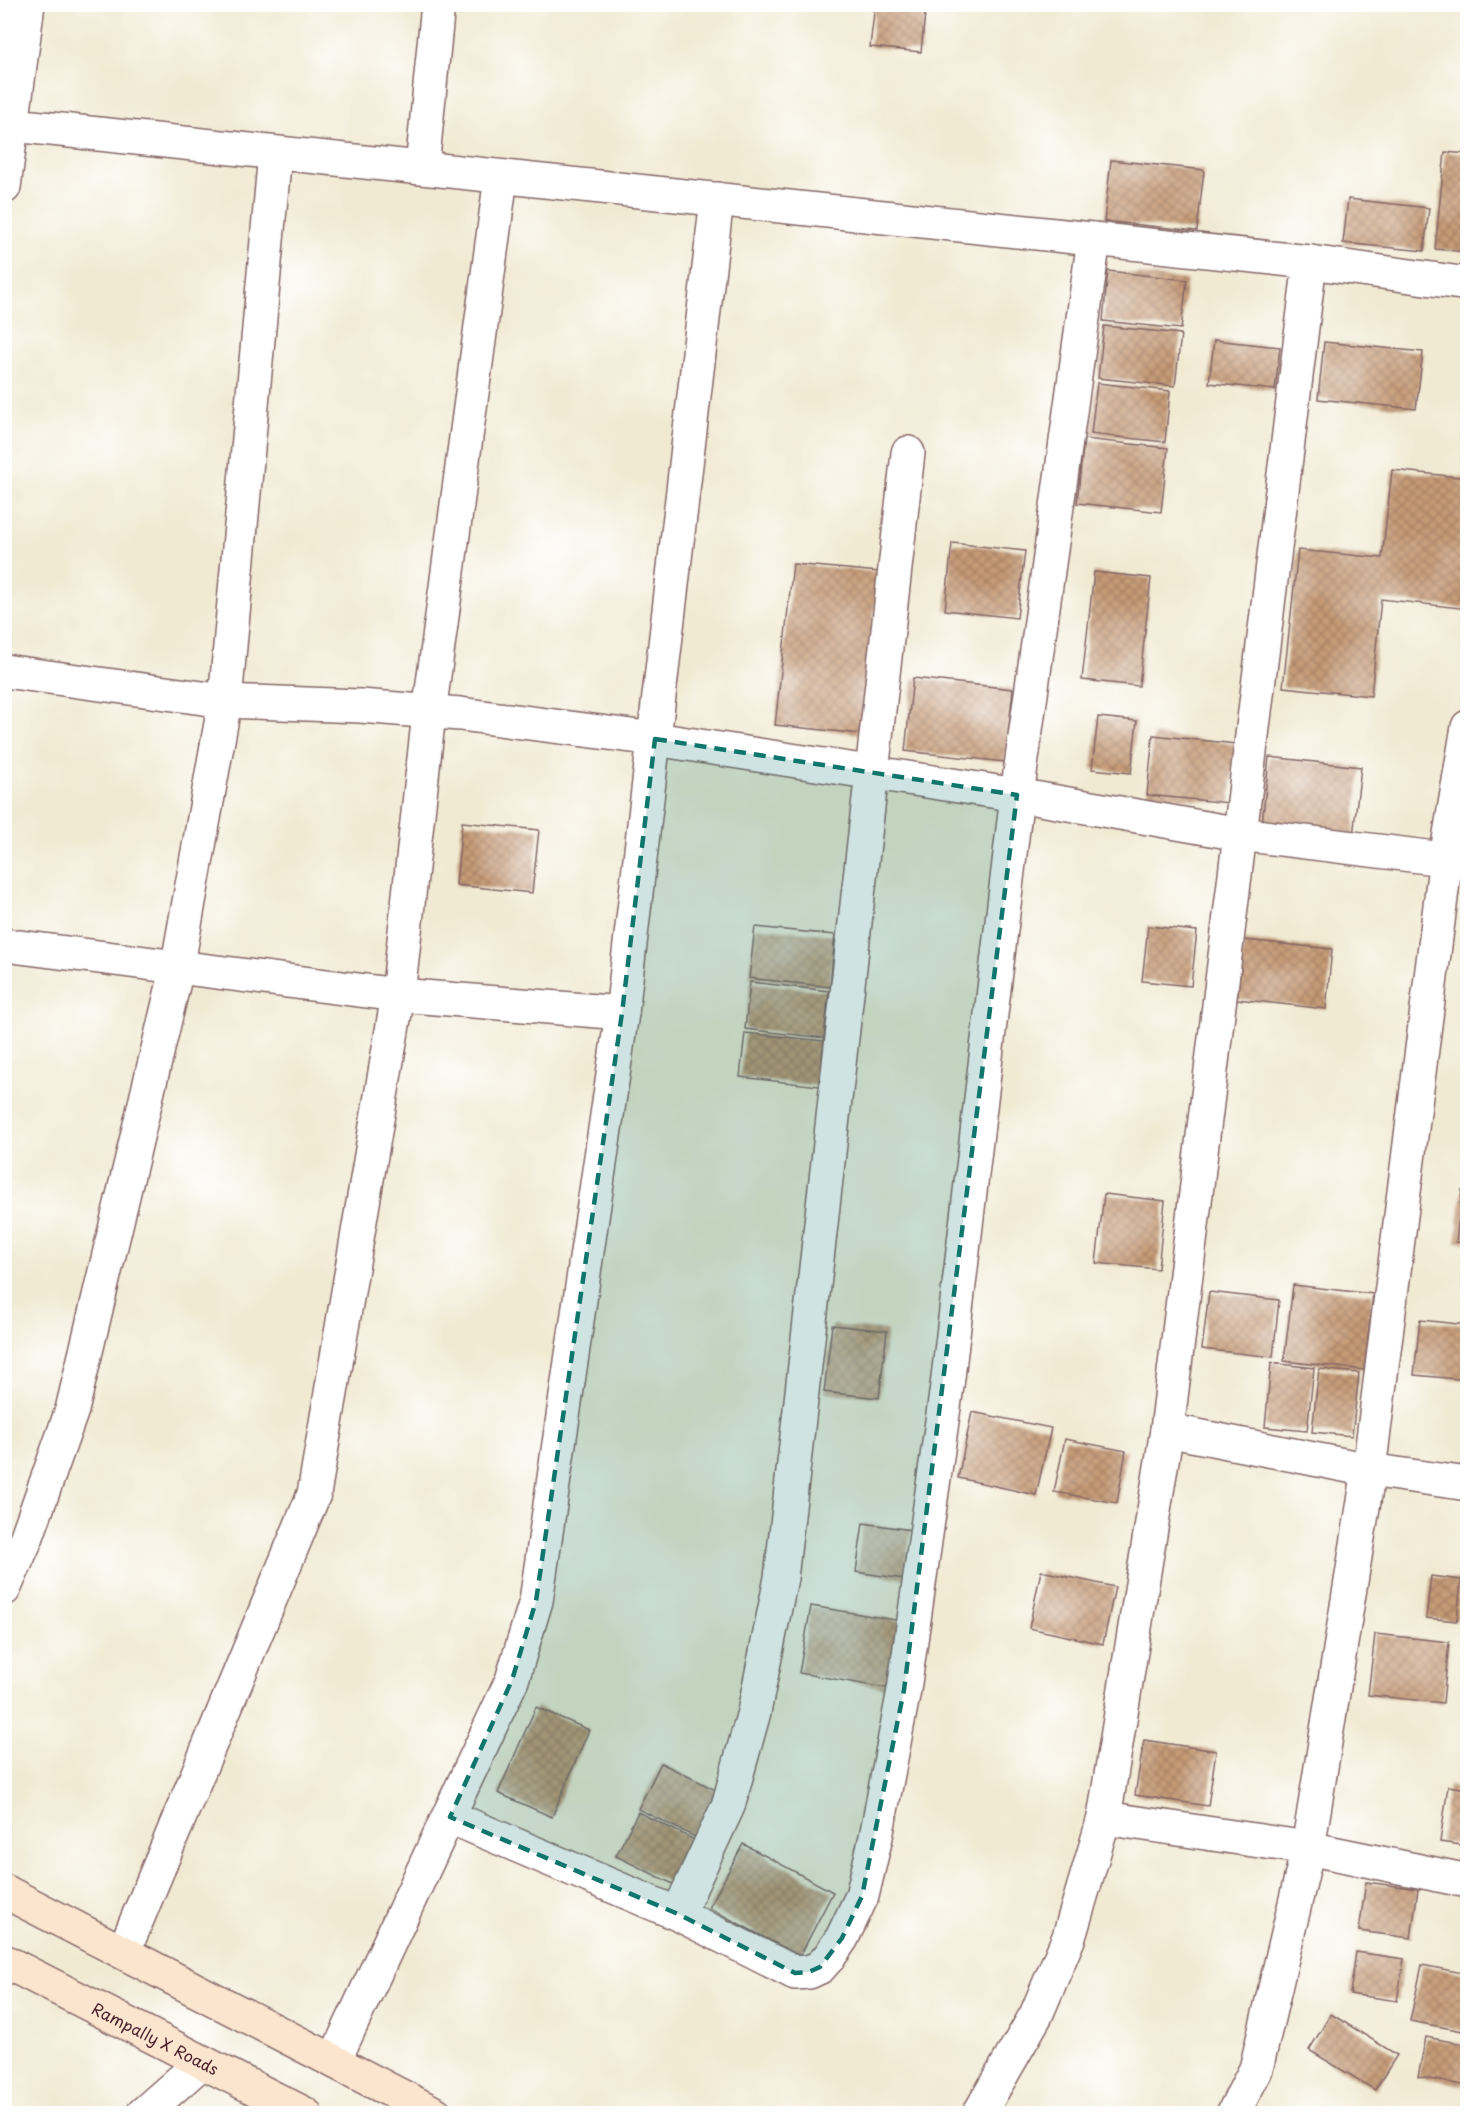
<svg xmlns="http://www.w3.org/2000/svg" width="1472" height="2118" font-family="'Playpen Sans',sans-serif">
  <defs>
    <pattern id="building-cross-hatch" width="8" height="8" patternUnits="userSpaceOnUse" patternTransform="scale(1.5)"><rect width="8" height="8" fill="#c69b77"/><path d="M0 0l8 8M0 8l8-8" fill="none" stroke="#a37e62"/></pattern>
  </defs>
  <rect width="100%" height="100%" fill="#fff"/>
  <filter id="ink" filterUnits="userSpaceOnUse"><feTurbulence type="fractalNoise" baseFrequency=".0167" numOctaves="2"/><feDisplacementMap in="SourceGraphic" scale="12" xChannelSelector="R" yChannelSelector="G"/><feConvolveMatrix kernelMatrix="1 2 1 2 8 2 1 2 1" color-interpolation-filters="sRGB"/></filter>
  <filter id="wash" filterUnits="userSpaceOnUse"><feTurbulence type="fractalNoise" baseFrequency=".008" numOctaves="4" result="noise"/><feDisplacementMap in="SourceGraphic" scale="24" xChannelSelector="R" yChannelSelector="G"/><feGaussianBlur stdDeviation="1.35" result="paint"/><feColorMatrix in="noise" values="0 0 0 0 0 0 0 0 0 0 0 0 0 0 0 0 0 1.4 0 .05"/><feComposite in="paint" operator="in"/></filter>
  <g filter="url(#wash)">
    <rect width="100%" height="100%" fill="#f1ead3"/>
    <g id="blocks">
      <g fill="url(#building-cross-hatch)">
        <path d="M875,4H926L921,52L870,47Z"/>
        <path d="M1445,152L1468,154V252L1435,249Z"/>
        <path d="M1111,160L1204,170L1197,231L1104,221Z"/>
        <path d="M1348,199L1429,208L1424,251L1343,243Z"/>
        <path d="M1108,271L1187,280L1181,329L1103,321Z"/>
        <path d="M1104,326L1181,334L1175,386L1098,378Z"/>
        <path d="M1214,340L1280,347L1275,390L1209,383Z"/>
        <path d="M1324,342L1423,352L1416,409L1318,399Z"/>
        <path d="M1097,383L1170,391L1165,442L1091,434Z"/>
        <path d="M1084,439L1168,448L1161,512L1077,503Z"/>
        <path d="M1392,470L1468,478V609L1381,599L1371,696L1283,687L1298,550L1382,558Z"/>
        <path d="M952,543L1025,551L1017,618L945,610Z"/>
        <path d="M793,564L879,572L861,734L775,725Z"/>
        <path d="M1094,572L1151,578L1139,686L1082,680Z"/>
        <path d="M913,678L1013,689L1005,762L905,751Z"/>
        <path d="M1098,717L1137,721L1131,773L1092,769Z"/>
        <path d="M1153,735L1236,744L1230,803L1147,795Z"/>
        <path d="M1269,757L1361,767L1352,845L1261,835Z"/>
        <path d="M462,822L539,830L532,893L456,885Z"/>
        <path d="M1148,926L1197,931L1191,986L1142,981Z"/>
        <path d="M755,927L835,935L830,987L749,978Z"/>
        <path d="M1244,940L1332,949L1326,1009L1237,999Z"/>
        <path d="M750,982L829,991L824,1038L745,1029Z"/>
        <path d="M745,1033L824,1041L819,1086L740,1077Z"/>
        <path d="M1462,1190L1468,1191V1243L1456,1242Z"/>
        <path d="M1104,1194L1165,1201L1158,1269L1096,1263Z"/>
        <path d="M1293,1285L1373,1294L1364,1370L1284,1361Z"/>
        <path d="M1209,1292L1279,1300L1273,1357L1202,1349Z"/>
        <path d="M1420,1320L1468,1325V1380L1414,1375Z"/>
        <path d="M832,1325L887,1331L879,1398L824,1392Z"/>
        <path d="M1271,1363L1314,1368L1307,1431L1265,1427Z"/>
        <path d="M1319,1369L1359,1373L1352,1436L1312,1432Z"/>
        <path d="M972,1412L1051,1428L1036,1495L958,1478Z"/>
        <path d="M1065,1439L1126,1451L1117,1503L1054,1492Z"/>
        <path d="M863,1523L911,1530L904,1579L856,1572Z"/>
        <path d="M1041,1571L1115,1587L1103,1644L1029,1628Z"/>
        <path d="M1431,1576L1461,1580L1457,1621L1426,1618Z"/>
        <path d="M811,1606L902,1621L891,1689L799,1673Z"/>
        <path d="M1375,1634L1449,1642L1443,1703L1368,1695Z"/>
        <path d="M536,1707L589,1730L552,1817L498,1793Z"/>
        <path d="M1144,1740L1216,1751L1208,1806L1135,1795Z"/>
        <path d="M661,1763L722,1793L699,1839L638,1809Z"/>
        <path d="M1448,1786L1468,1789V1846L1440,1842Z"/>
        <path d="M638,1812L699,1842L677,1886L616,1856Z"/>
        <path d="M743,1844L833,1892L800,1956L709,1908Z"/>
        <path d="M1366,1882L1418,1889L1411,1938L1359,1931Z"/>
        <path d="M1356,1952L1404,1959L1397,2001L1350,1994Z"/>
        <path d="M1422,1965L1468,1974V2032L1410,2021Z"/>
        <path d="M1331,2014L1397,2055L1375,2090L1309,2050Z"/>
        <path d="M1426,2037L1468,2045V2086L1418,2077Z"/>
      </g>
    </g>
  </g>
  <g filter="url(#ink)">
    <use href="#blocks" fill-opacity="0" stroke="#846666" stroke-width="1.5"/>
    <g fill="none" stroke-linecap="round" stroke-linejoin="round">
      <g stroke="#846666" stroke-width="36">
        <g id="minor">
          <path d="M4,124L1310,262L1468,284"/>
          <path d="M422,168L438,4"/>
          <path d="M4,187L28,4"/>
          <path d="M4,671L225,701L360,706L460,714L655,739L1017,795L1240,834L1468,862"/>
          <path d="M4,945L398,995L622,1013"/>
          <path d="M1167,1430L1369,1470L1468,1484"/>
          <path d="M4,1589L26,1539L72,1410L177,969L225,701L275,153"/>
          <path d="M450,1817L678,1914L795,1973L809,1972L820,1967L829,1957L842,1938L862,1896L876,1837L904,1690L947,1386L1017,795L1094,239"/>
          <path d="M1104,1818L1308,1848L1468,1881"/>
          <path d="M678,1914L728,1806L754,1712L781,1578L908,453"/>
          <path d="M124,1951L314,1494L398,995L429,713L501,177"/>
          <path d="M334,2061L512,1680L536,1601L622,1013L717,199"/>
          <path d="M143,2114L202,2062"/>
          <path d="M979,2114L1036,2015L1069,1937L1104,1818L1167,1430L1310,262"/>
          <path d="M1233,2114L1256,2069L1308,1848L1369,1470L1446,858L1468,727"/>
        </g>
      </g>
      <g stroke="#846666" stroke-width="36">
        <g id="secondary">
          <path d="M4,1891L436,2114"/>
          <path id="s1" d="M4,1961L305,2114"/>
        </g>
      </g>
      <use href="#minor" stroke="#fff" stroke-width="33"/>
      <use href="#secondary" stroke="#fbe5cf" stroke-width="33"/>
    </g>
  </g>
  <path fill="#0f766e" fill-opacity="0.2" stroke="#0f766e" stroke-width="4.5" stroke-dasharray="12 8" stroke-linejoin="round" d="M655,739L1017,795L904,1690L862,1896L842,1938L820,1967L809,1972L795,1973L678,1914L450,1817L512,1680L536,1601L622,1013Z"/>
  <g text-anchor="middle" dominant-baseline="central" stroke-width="4.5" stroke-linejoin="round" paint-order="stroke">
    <g font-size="16" fill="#4a1f2b" stroke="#fff">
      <text stroke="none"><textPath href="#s1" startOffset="170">Rampally X Roads</textPath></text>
    </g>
  </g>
  <rect width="1472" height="2118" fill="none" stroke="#fff" stroke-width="24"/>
</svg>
